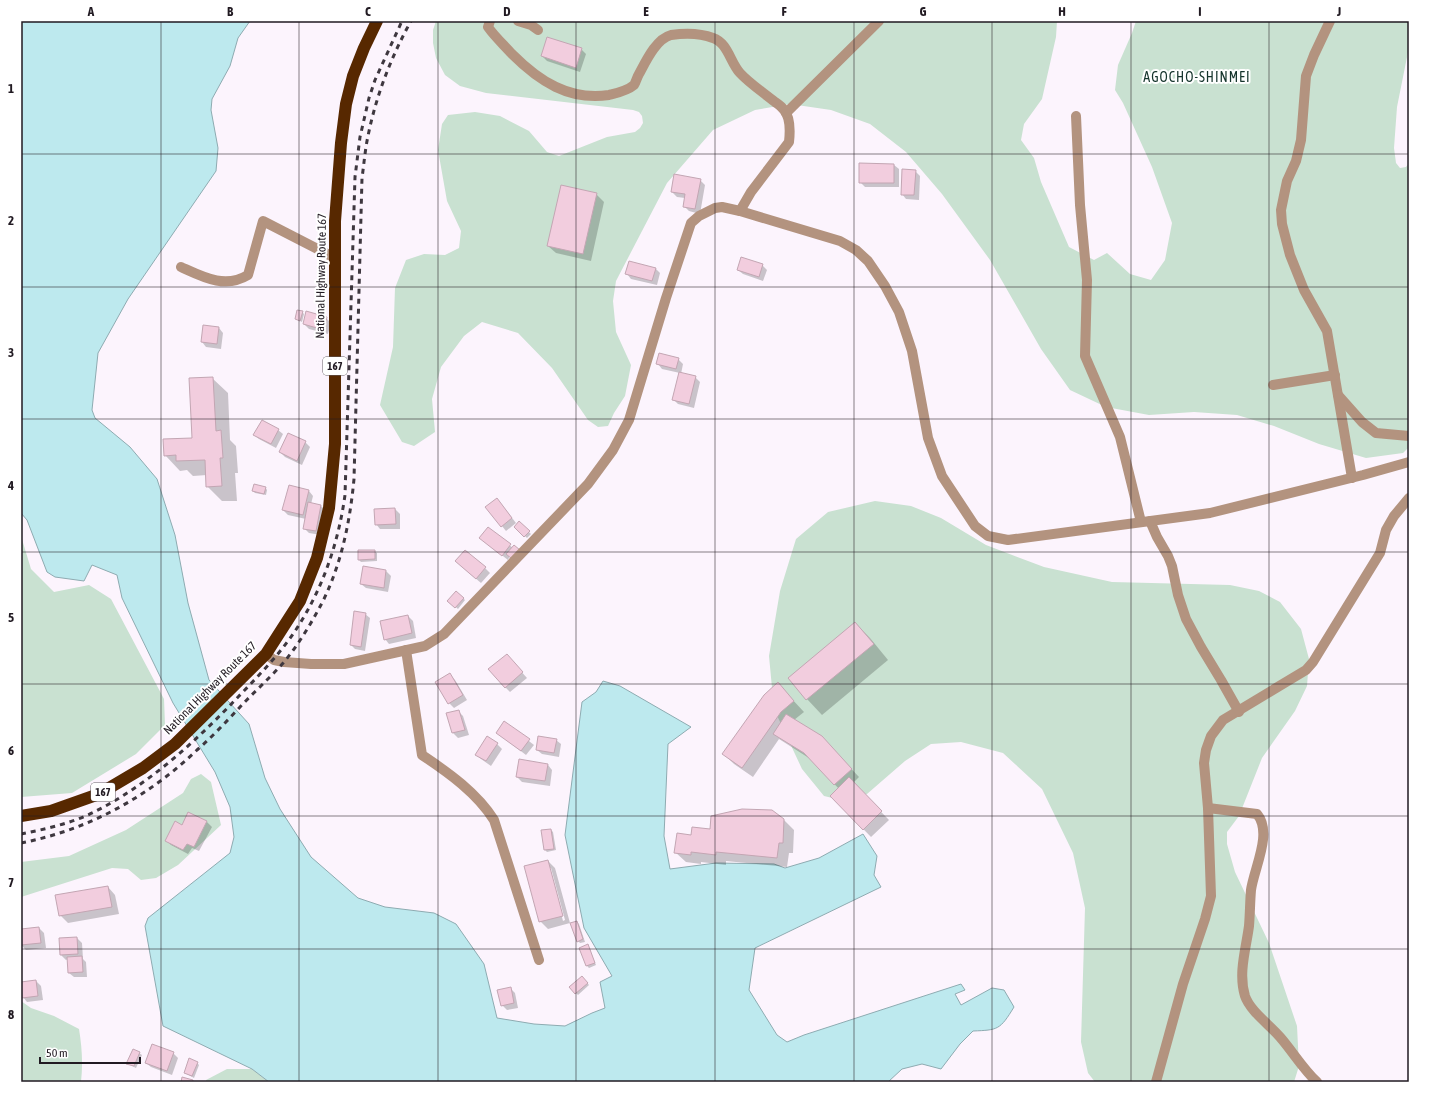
<svg xmlns="http://www.w3.org/2000/svg" width="1430" height="1103" font-family="'Asap Condensed',sans-serif">
  <rect width="100%" height="100%" fill="#fcf4fd"/>
  <g fill="#c9e1d1">
    <path d="M436,21H1057L1056,37L1042,99L1024,124L1021,140L1034,158L1041,182L1069,247L1094,260L1107,253L1130,274L1151,280L1165,260L1172,223L1152,167L1123,103L1115,90L1118,65L1132,33L1136,21H1409V47L1397,107L1394,148L1396,163L1400,168L1406,167L1409,163V447L1403,453L1366,458L1319,444L1274,426L1237,415L1194,412L1149,415L1106,407L1070,390L1041,349L990,260L942,194L906,152L870,124L831,110L790,104L755,110L713,130L667,183L616,281L613,301L616,332L631,365L625,396L614,413L608,426L598,427L588,420L552,368L518,333L482,322L464,336L441,367L432,399L435,432L414,446L402,442L380,405L393,347L395,288L406,260L424,254L445,255L459,248L461,231L447,201L438,150L442,124L448,115L475,112L500,116L529,131L547,152L559,156L607,137L635,132L640,128L643,123L642,116L639,112L633,110L486,93L460,86L445,75L436,58L433,43V30Z"/>
    <path d="M875,501L911,506L941,518L986,545L1044,567L1112,582L1230,585L1259,591L1280,602L1301,629L1309,659L1307,686L1295,711L1262,758L1239,816L1227,832V844L1235,872L1269,943L1297,1026L1299,1066L1294,1082H1095L1088,1073L1081,1042L1085,908L1073,853L1042,789L1003,753L961,742L931,744L905,761L867,794L845,801L824,796L802,769L774,709L769,656L780,591L796,539L828,512Z"/>
    <path d="M21,536L31,569L54,592L89,585L111,599L164,699L165,725L136,754L72,793L21,797Z"/>
    <path d="M201,774L211,782L221,825L178,865L156,878L141,880L128,869L112,868L21,897V862L69,856L126,830L183,793L191,779Z"/>
    <path d="M21,1001L31,1008L54,1016L79,1029C82,1047 83,1064 81,1082H21Z"/>
    <path d="M227,1069H252L269,1082H206V1080Z"/>
  </g>
  <path fill="#bde9ee" stroke="#8eabb1" d="M21,21H250L238,38L230,66L212,99L211,110L218,148L216,171L128,299L98,353L92,410L95,418L130,447L157,479L175,535L188,603L209,680L249,724L265,778L280,809L311,857L358,898L385,907L434,913L456,924L484,964L497,1018L534,1024L565,1026L592,1013L605,1008L600,982L612,976L584,928L565,835L582,702L596,692L603,681L620,686L691,727L668,744L664,836L670,869L716,863L774,864L785,868L819,858L863,834L877,856L874,875L881,887L755,948L749,990L777,1035L787,1042L804,1035L961,984L965,990L955,994L961,1005L992,988L1004,990L1014,1007C1000,1030 998,1030 973,1031L960,1044L941,1069L922,1064L902,1069L888,1082H269L252,1069L163,1026L145,926L148,918L230,853L234,837L230,807L215,772L173,703L122,598L117,575L92,565L84,581L55,577L47,572L27,520L21,513Z"/>
  <g fill="#0003" fill-rule="evenodd">
    <path d="M581,49L586,54L580,72L547,61L542,56Z"/>
    <path d="M894,165L899,169V187H865L860,182Z"/>
    <path d="M915,171L920,176L919,200L906,199L902,194Z"/>
    <path d="M700,180L705,185L700,214L689,211L684,206L685,198L677,197L672,192Z"/>
    <path d="M596,194L604,202L591,261L556,253L548,246Z"/>
    <path d="M762,265L767,270L763,281L743,274L738,270Z"/>
    <path d="M655,268L660,273L657,285L631,279L627,274Z"/>
    <path d="M302,312L304,314L302,322L296,319Z"/>
    <path d="M326,318L331,323L328,334L309,329L304,324Z"/>
    <path d="M219,328L223,333L221,349L206,347L202,342Z"/>
    <path d="M678,359L683,364L681,374L695,377L700,382L694,408L678,404L673,399L680,373L662,369L658,364Z"/>
    <path d="M212,378L228,393L230,440L236,446L238,473H235L237,501H222L207,486V475L193,476L187,470L180,471L165,455L193,439Z"/>
    <path d="M278,430L283,434L276,448L259,439L254,435Z"/>
    <path d="M305,442L310,447L302,465L285,457L280,452Z"/>
    <path d="M265,487L267,490L266,495L255,493L253,491Z"/>
    <path d="M309,491L313,496L311,504L320,505L325,510L321,535L309,533L304,528L306,519L288,515L283,510Z"/>
    <path d="M501,504L516,523L506,531L502,526Z"/>
    <path d="M395,509L400,514V529H380L376,524Z"/>
    <path d="M519,523L531,534L527,538L515,527Z"/>
    <path d="M488,528L513,548L508,560L480,538Z"/>
    <path d="M374,551L377,553V561L361,562L359,560Z"/>
    <path d="M461,566L485,568L490,573L481,583Z"/>
    <path d="M364,567L386,571L391,576L388,592L366,588L361,584Z"/>
    <path d="M456,592L465,600L458,609L449,601Z"/>
    <path d="M365,614L370,618L365,651L355,649L351,645Z"/>
    <path d="M408,616L413,621L416,638L389,644L385,639Z"/>
    <path d="M855,623L870,638L888,660L822,715L807,699L789,678Z"/>
    <path d="M511,660L527,678L510,692L505,687Z"/>
    <path d="M450,675L455,680L467,700L454,708L449,703L436,683Z"/>
    <path d="M778,684L804,712L794,720L829,745L859,777L853,783L889,820L871,837L831,796L839,789L812,760L779,739L753,777L734,764L724,754Z"/>
    <path d="M458,711L463,716L469,735L458,738L453,733L448,714Z"/>
    <path d="M505,722L534,745L526,755L497,733Z"/>
    <path d="M556,740L561,744L559,757L542,754L537,750Z"/>
    <path d="M497,744L502,749L491,766L481,759L477,755Z"/>
    <path d="M548,765L552,770L550,786L522,782L517,777Z"/>
    <path d="M189,813L207,822L212,827L199,851L192,848L188,854L171,845L166,840L182,826Z"/>
    <path d="M784,820L794,830L793,853H789L787,867L726,861V865L701,862V864L686,862L675,852L692,836L711,830Z"/>
    <path d="M551,830L553,832L556,850L547,852L545,850Z"/>
    <path d="M548,861L555,868L570,923L548,929L540,921ZM549,868H551L565,920L563,921Z"/>
    <path d="M108,887L115,895L119,914L68,923L60,915Z"/>
    <path d="M577,922L579,924L585,942L580,943L578,941Z"/>
    <path d="M39,928L44,933L46,948L26,950L21,945V930Z"/>
    <path d="M77,938L82,943L83,959L86,962L87,977H74L69,973L68,959L66,960L61,955Z"/>
    <path d="M587,946L589,948L596,965L589,968L587,966L580,948Z"/>
    <path d="M582,977L589,985L578,995L570,987Z"/>
    <path d="M36,981L41,986L43,1000L27,1002L23,997L21,983Z"/>
    <path d="M510,988L515,993L518,1008L507,1010L502,1005Z"/>
    <path d="M139,1053L142,1055L136,1068L130,1065L128,1063Z"/>
    <path d="M173,1053L178,1058L172,1075L151,1067L146,1063Z"/>
    <path d="M197,1063L199,1065L194,1078L185,1073Z"/>
  </g>
  <g fill="#f2cdde" stroke="#c3a6b3">
    <path d="M547,37L582,48L576,68L541,56Z"/>
    <path d="M859,163L894,164V183H859Z"/>
    <path d="M902,169L916,170L914,195H901Z"/>
    <path d="M674,174L701,179L695,209L683,207L685,194L671,192Z"/>
    <path d="M561,185L597,193L583,254L547,246Z"/>
    <path d="M741,257L763,264L759,277L737,270Z"/>
    <path d="M629,261L656,268L652,281L625,274Z"/>
    <path d="M297,310L303,311L300,321L295,319Z"/>
    <path d="M306,311L327,317L324,330L303,324Z"/>
    <path d="M203,325L219,327L217,344L201,342Z"/>
    <path d="M659,353L679,358L676,369L656,364Z"/>
    <path d="M679,372L696,376L689,404L672,400Z"/>
    <path d="M213,377L216,431L221,430L223,458H220L222,486L206,487L205,460L176,461V455L164,456L163,439L192,438L189,378Z"/>
    <path d="M262,420L279,429L271,444L253,435Z"/>
    <path d="M288,433L306,441L297,461L279,452Z"/>
    <path d="M254,484L266,487L264,494L252,491Z"/>
    <path d="M289,485L309,490L303,515L282,510Z"/>
    <path d="M497,498L512,518L501,527L485,507Z"/>
    <path d="M308,502L321,505L316,531L303,529Z"/>
    <path d="M395,508L396,524L375,525L374,509Z"/>
    <path d="M519,521L530,531L524,537L514,527Z"/>
    <path d="M488,527L511,544L502,556L479,538Z"/>
    <path d="M514,545L520,550L512,559L506,554Z"/>
    <path d="M358,550H375V559L358,560Z"/>
    <path d="M465,550L486,567L476,579L455,561Z"/>
    <path d="M363,566L386,570L384,588L360,584Z"/>
    <path d="M456,591L464,598L455,608L447,601Z"/>
    <path d="M354,611L366,613L361,647L350,645Z"/>
    <path d="M408,615L412,633L384,640L380,621Z"/>
    <path d="M855,622L874,644L806,700L788,678Z"/>
    <path d="M507,654L523,672L505,688L488,669Z"/>
    <path d="M450,673L463,695L448,704L435,682Z"/>
    <path d="M778,682L794,701L781,712L742,768L722,754L764,695Z"/>
    <path d="M459,710L465,730L452,733L446,713Z"/>
    <path d="M786,714L822,736L852,769L834,785L804,753L773,734Z"/>
    <path d="M504,721L530,739L521,751L496,733Z"/>
    <path d="M487,736L498,743L486,761L475,755Z"/>
    <path d="M538,736L557,739L554,753L536,750Z"/>
    <path d="M519,759L548,764L545,781L516,777Z"/>
    <path d="M849,777L882,811L863,830L830,796Z"/>
    <path d="M742,809L772,810L784,819L783,843H779L777,858L716,852V855L691,852V855L674,853L677,833L691,835L692,827L710,829L711,816Z"/>
    <path d="M188,812L207,821L194,847L187,844L183,850L165,841L175,821L182,825Z"/>
    <path d="M551,829L554,849L544,850L541,830Z"/>
    <path d="M548,860L563,916L539,922L524,866Z"/>
    <path d="M108,886L112,907L59,916L55,895Z"/>
    <path d="M577,921L583,939L577,942L570,923Z"/>
    <path d="M39,927L41,943L21,945V929Z"/>
    <path d="M77,937L78,954L60,955L59,938Z"/>
    <path d="M588,944L595,963L586,966L579,948Z"/>
    <path d="M82,956L83,972L68,973L67,957Z"/>
    <path d="M582,976L588,983L575,994L569,987Z"/>
    <path d="M36,980L38,996L22,998L21,982Z"/>
    <path d="M511,987L514,1003L501,1006L497,990Z"/>
    <path d="M152,1044L174,1052L167,1071L145,1063Z"/>
    <path d="M133,1049L140,1052L134,1066L126,1064Z"/>
    <path d="M189,1058L198,1062L192,1076L184,1073Z"/>
    <path d="M182,1077L193,1080V1082H181Z"/>
  </g>
  <g fill="none" stroke-linecap="round" stroke-linejoin="round">
    <g stroke="#b3937f" stroke-width="10">
      <path d="M490,21L488,27C495,37 504,45 512,54C539,81 569,101 609,95C617,93 627,91 634,85C636,82 637,77 639,74C646,61 656,39 671,35C685,33 700,33 713,38C728,43 730,62 740,73C749,83 764,93 775,102C778,104 782,107 784,110C791,118 790,133 789,142L751,192L740,211"/>
      <path d="M518,21L531,25L538,30"/>
      <path d="M1330,21L1314,55L1306,76L1301,140L1296,161L1287,181L1281,210L1282,224L1290,255L1304,290L1327,331L1352,478"/>
      <path d="M786,113L879,21"/>
      <path d="M1076,116L1080,205L1087,280L1085,356L1120,437L1141,522"/>
      <path d="M181,267C203,277 225,289 248,275L263,221L335,258"/>
      <path d="M1273,385L1335,375"/>
      <path d="M1338,395L1362,422L1376,433L1409,436"/>
      <path d="M1150,521L1157,537L1168,556L1172,566L1178,595L1186,619L1201,647L1221,680L1239,712"/>
      <path d="M406,650L422,755C449,773 477,793 494,820L539,960"/>
      <path d="M266,654L274,660L284,662L311,664H344L425,646L444,634L588,484L613,450L629,420L666,298L691,223L699,216L715,208L722,207L740,211L840,241L856,250L868,261L885,286L899,312L912,351L928,438L942,476L975,526L988,536L1008,540L1210,513L1363,475L1409,462"/>
      <path d="M1208,808L1257,814C1273,833 1254,868 1251,890C1250,902 1250,914 1249,926C1246,949 1238,973 1245,996C1250,1011 1270,1025 1280,1037C1293,1052 1303,1069 1317,1082"/>
      <path d="M1156,1082L1183,984L1205,919L1211,896L1208,808L1204,763L1206,750L1211,736L1223,720L1306,670L1313,662L1380,553L1386,530L1394,516L1409,498"/>
    </g>
    <path stroke="#572800" stroke-width="12" d="M21,816L51,811L99,794L143,768L175,744L266,654L300,601L317,558L329,508L335,444V221L341,143L346,104L353,76L364,48L377,21"/>
    <g stroke="#3e373f" stroke-width="3" stroke-dasharray="5 5" stroke-linecap="butt">
      <path d="M21,834C46,829 73,823 96,811C151,783 197,740 239,696C262,672 285,649 302,620C325,582 339,539 345,495L355,177L360,137L369,98L375,80L402,21"/>
      <path d="M21,843C88,830 148,797 197,750C212,737 226,722 240,707C254,692 270,678 284,662C299,644 312,622 323,601C342,562 350,521 354,479L362,178C364,164 365,150 368,136C376,96 391,57 411,21"/>
    </g>
  </g>
  <path fill="none" stroke="#211a22" stroke-width="1" stroke-opacity="0.55" d="M161,21V1082M299,21V1082M438,21V1082M576,21V1082M715,21V1082M854,21V1082M992,21V1082M1131,21V1082M1269,21V1082M21,154H1409M21,287H1409M21,419H1409M21,552H1409M21,684H1409M21,816H1409M21,949H1409"/>
  <g text-anchor="middle" dominant-baseline="central" stroke-width="4" stroke-linejoin="round" paint-order="stroke">
    <g fill="#fff" stroke="#645f64" stroke-width="1">
      <rect x="323" y="357" width="24" height="18" rx="3"/>
      <rect x="91" y="783" width="24" height="18" rx="3"/>
    </g>
    <g font-size="11" font-weight="bold" fill="#211a22">
      <text x="335" y="366">167</text>
      <text x="103" y="792">167</text>
    </g>
    <g font-size="12" fill="#211a22" stroke="#fff">
      <text transform="translate(321 276) rotate(-89)">National Highway Route 167</text>
      <text transform="translate(210 688) rotate(-45)">National Highway Route 167</text>
    </g>
    <g font-size="14" letter-spacing="1" fill="#15342c" stroke="#fff">
      <text x="1197" y="77">AGOCHO-SHINMEI</text>
    </g>
  </g>
  <rect width="1430" height="1103" fill="none" stroke="#ffffff" stroke-width="44"/>
  <path d="M40 1057v6h100v-6" fill="none" stroke="#211a22" stroke-width="2"/>
  <text x="46" y="1057" font-size="12" fill="#211a22" stroke="#ffffff" stroke-width="3" paint-order="stroke">50 m</text>
  <rect x="22" y="22" width="1386" height="1059" fill="none" stroke="#211a22" stroke-width="1.5"/>
  <g font-size="13" text-anchor="middle" font-weight="bold" fill="#211a22">
    <text x="91" y="16">A</text>
    <text x="230" y="16">B</text>
    <text x="368" y="16">C</text>
    <text x="507" y="16">D</text>
    <text x="646" y="16">E</text>
    <text x="784" y="16">F</text>
    <text x="923" y="16">G</text>
    <text x="1062" y="16">H</text>
    <text x="1200" y="16">I</text>
    <text x="1339" y="16">J</text>
    <text x="11" y="93">1</text>
    <text x="11" y="225">2</text>
    <text x="11" y="357">3</text>
    <text x="11" y="490">4</text>
    <text x="11" y="622">5</text>
    <text x="11" y="755">6</text>
    <text x="11" y="887">7</text>
    <text x="11" y="1019">8</text>
  </g>
</svg>
